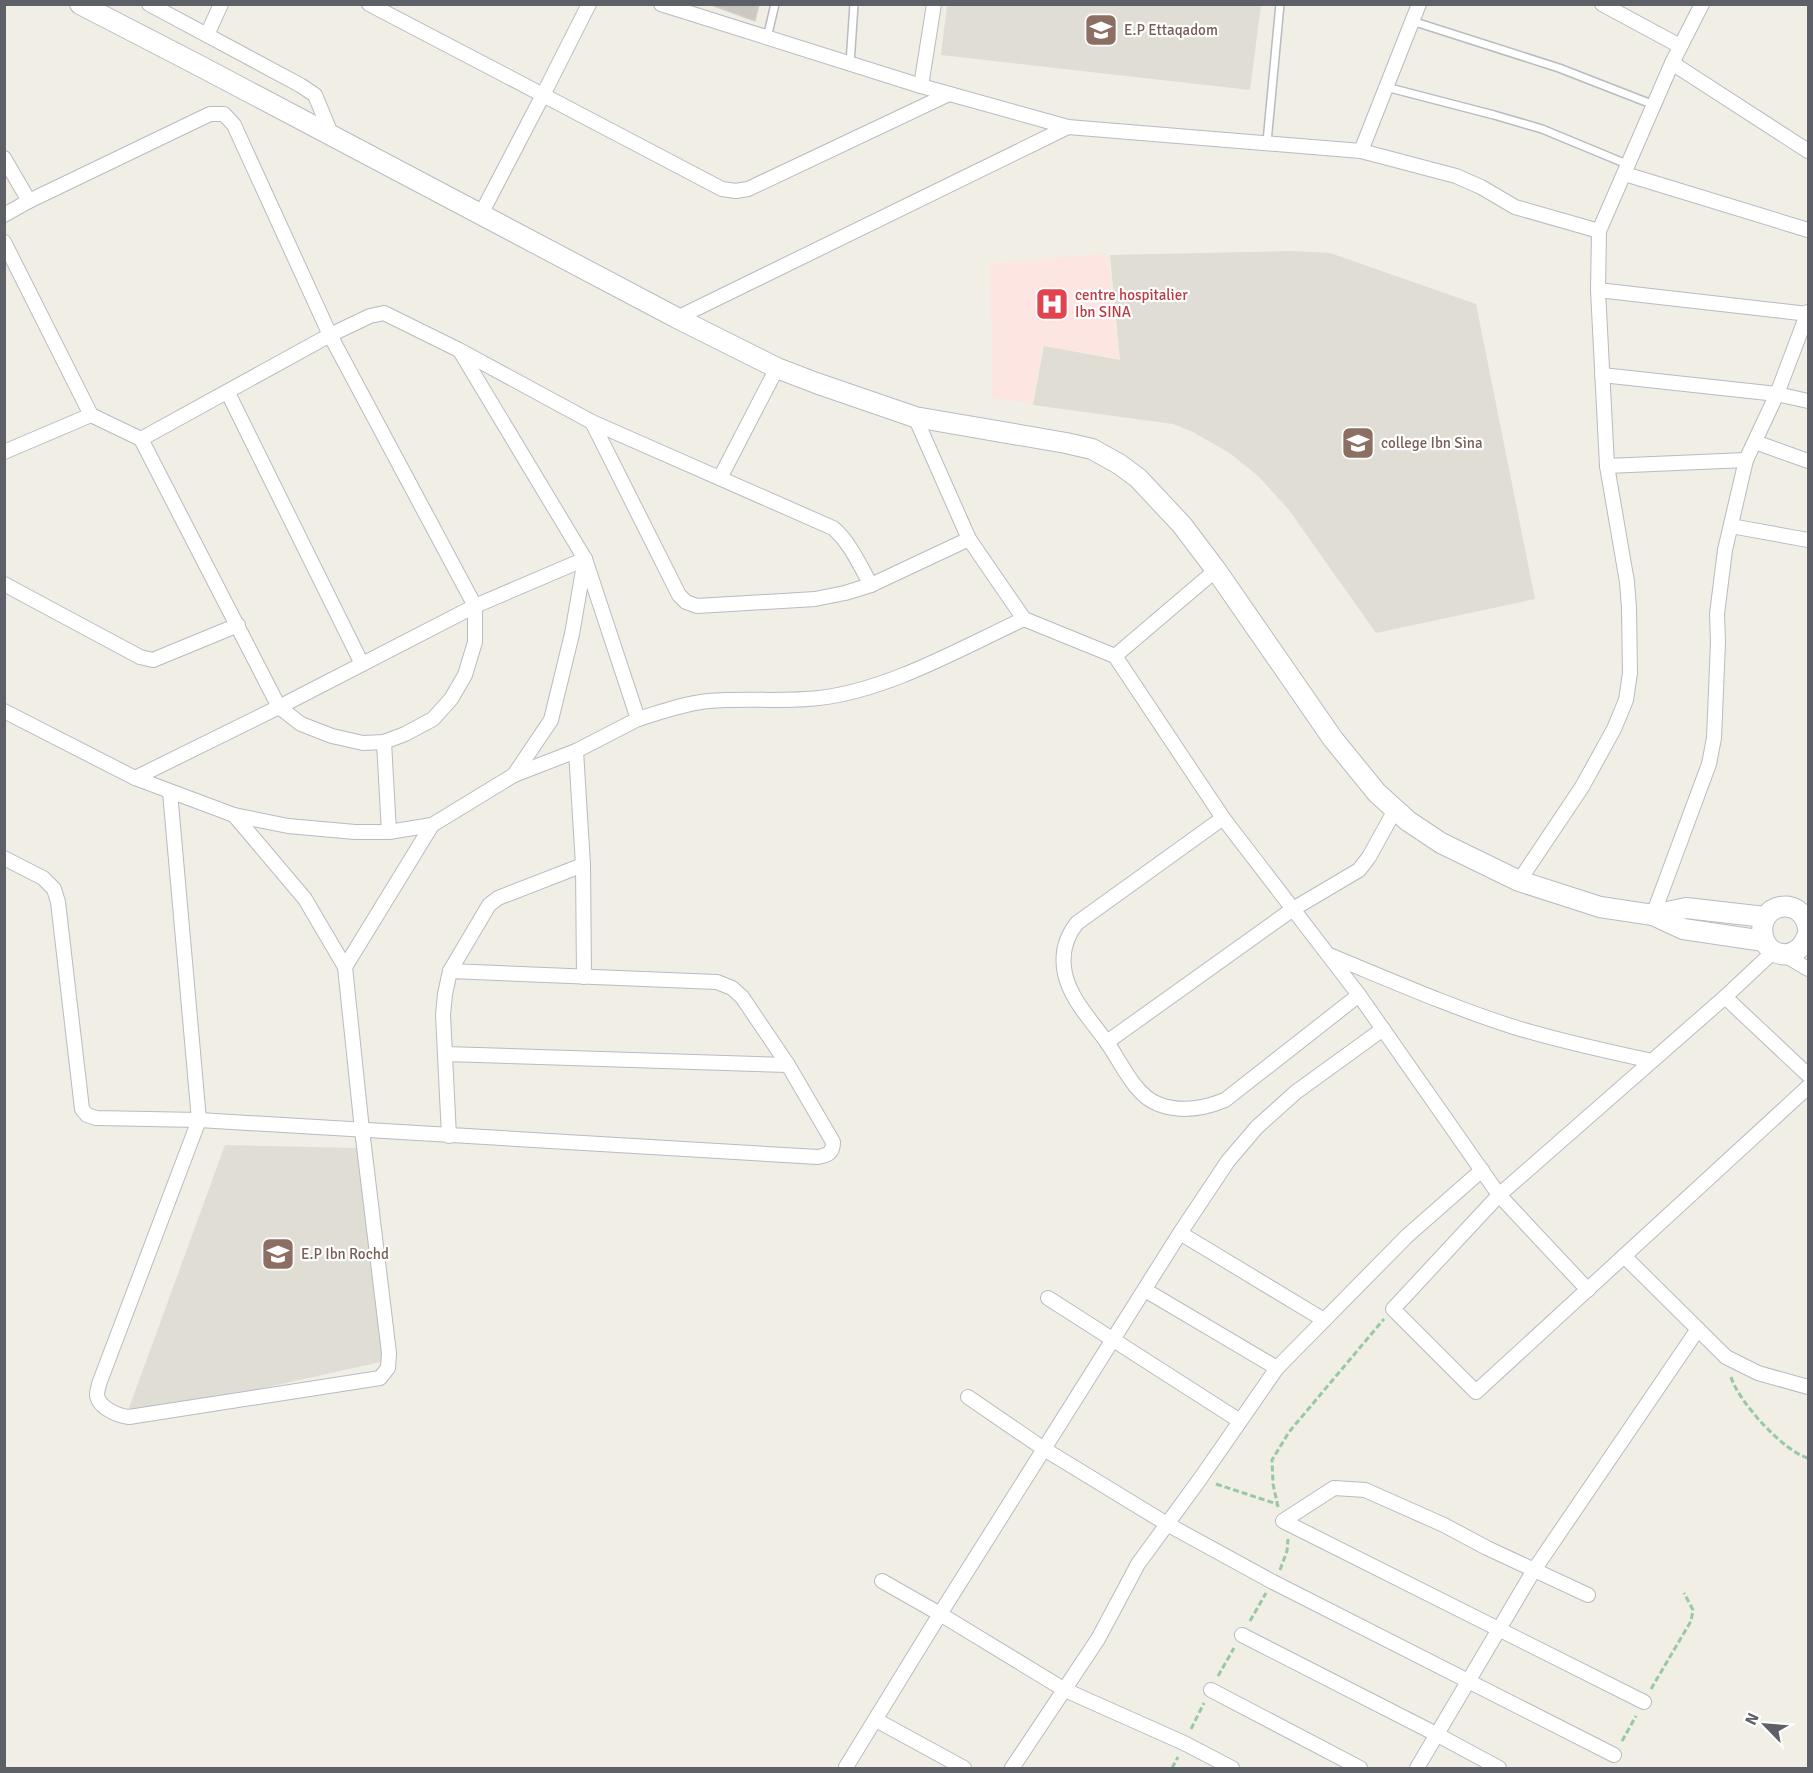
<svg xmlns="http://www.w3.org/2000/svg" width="1813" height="1773" font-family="Signika,sans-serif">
  <rect width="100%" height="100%" fill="#f0eee5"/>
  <g fill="#e0ddd4">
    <path d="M947,5H1261L1250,90L941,55Z"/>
    <path d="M1292,251L1330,253L1476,304L1535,599L1376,633L1289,510L1258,476L1231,454L1193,432L1173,424L1033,405L1044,346L1120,360L1110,255Z"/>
    <path d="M225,1145L358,1148L385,1361L141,1415L129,1408Z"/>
  </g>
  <path fill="#fde5e1" d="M1107,253L1119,359L1043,345L1032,403L993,398L990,264Z"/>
  <path fill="#cbc8c2" stroke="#d5d0c3" stroke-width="1.5" d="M714,4H759L755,21L714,6Z"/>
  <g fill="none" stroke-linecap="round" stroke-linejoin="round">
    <g stroke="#b8bbc0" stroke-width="10">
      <g id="service">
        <path d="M1412,21L1559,68L1654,105"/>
        <path d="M767,38L775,4"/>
        <path d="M850,64L854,4"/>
        <path d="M1386,87L1494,115L1542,129L1629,165"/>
        <path d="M1267,142L1280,4"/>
      </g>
    </g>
    <g stroke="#b8bbc0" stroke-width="16">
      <g id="minor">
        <path d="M149,4L300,85L315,95L332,136"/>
        <path d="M369,4L543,95L481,214"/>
        <path d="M589,4L543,95L722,189L736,191L748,189L949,94"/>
        <path d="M661,4L921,86L1068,127L1361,151L1456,176L1481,187L1515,207L1599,231"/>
        <path d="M1602,4L1680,46"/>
        <path d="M207,35L221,4"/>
        <path d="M1672,63L1808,151"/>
        <path d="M921,86L934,4"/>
        <path d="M1361,151L1419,4"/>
        <path d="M4,158L29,201L210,114H224L234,125L330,335L475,606V642L465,675L451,699L433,719L405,734L384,742L363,743L332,736L301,724L279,707L141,439"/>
        <path d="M1625,174L1808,230"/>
        <path d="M4,215L29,201"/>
        <path d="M4,242L91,415L4,452"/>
        <path d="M1598,290L1808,314"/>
        <path d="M677,318L1068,127"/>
        <path d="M460,351L585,559L638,719L576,751L514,775"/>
        <path d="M1602,375L1777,394L1808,401"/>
        <path d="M228,393L362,664"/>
        <path d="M91,415L141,439L330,335L370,316L384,313L459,350L592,422L833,528C850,542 860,566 871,585"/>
        <path d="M592,422L679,595L686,602L697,606L815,599L845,593L871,585L969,539L915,417"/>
        <path d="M1755,442L1808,461"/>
        <path d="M1607,466L1746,460"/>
        <path d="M720,478L777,368"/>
        <path d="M1731,526L1808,540"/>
        <path d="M969,539L1024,619L1115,656L1223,818L1359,995L1499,1195L1588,1290"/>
        <path d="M4,584L140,657L153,660L238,625"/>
        <path d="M1115,656L1216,570"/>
        <path d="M4,711L135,778L234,815L288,826L355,832H389L432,825L514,775L551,720L572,634L585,559"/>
        <path d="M638,719C661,712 685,703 709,701C745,698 783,702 819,698C889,690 961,648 1024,619"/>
        <path d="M384,742L389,832"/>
        <path d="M576,751L583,865L584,977"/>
        <path d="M135,778L279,707L475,606L585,559"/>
        <path d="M170,792L199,1120L99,1384C99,1387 97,1390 97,1394C97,1407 118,1416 129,1417L380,1378L388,1368L389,1353L362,1130L345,967L432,825"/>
        <path d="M234,815L305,899L345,967"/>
        <path d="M1223,818L1077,923C1065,938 1061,955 1065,974C1071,1000 1091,1020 1106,1041C1120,1060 1134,1095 1158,1104C1181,1113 1203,1109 1225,1100L1359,995"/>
        <path d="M4,858L43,878L54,889L58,902L82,1109L87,1115L96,1118L199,1120L818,1157C828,1155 833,1153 833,1142L788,1065L742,997L732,988L717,982L450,971L445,994L443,1015L449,1136"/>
        <path d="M1519,881L1582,787L1614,729L1626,700L1630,673L1629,608L1627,582L1607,466L1598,290L1599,231L1672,63L1702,4"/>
        <path d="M1653,915L1709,764L1714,738L1718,642L1717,614L1725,550L1746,460L1777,394L1808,312"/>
        <path d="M1774,951L1725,997L1499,1195L1393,1309L1476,1392L1808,1087"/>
        <path d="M1783,954L1808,969"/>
        <path d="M1329,955C1390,980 1451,1007 1514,1027C1559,1041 1606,1051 1652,1061"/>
        <path d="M450,971L489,905L498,898L583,865"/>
        <path d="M1725,997L1808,1075"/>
        <path d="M1107,1042L1293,909L1359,870L1369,857L1395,810"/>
        <path d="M445,1054L788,1065"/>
        <path d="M1180,1233L1324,1320"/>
        <path d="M1624,1256L1726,1357L1758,1373L1808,1387"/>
        <path d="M1145,1290L1277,1368"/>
        <path d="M1048,1298L1240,1421"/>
        <path d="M968,1397L1044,1449L1167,1524L1273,1582L1614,1755"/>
        <path d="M882,1581L940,1614L1065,1690L1184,1743L1232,1768"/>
        <path d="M1588,1595L1487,1548L1444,1525L1365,1490L1334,1488L1283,1521L1644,1702"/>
        <path d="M1242,1635L1436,1734L1499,1768"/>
        <path d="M1211,1690L1360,1768"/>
        <path d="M876,1720L964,1768"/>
        <path d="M846,1767L940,1614L1180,1233L1228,1161L1257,1127L1296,1092L1383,1029"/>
        <path d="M1012,1768L1098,1639L1138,1564L1200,1479L1277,1368L1407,1236L1482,1170"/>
        <path d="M1417,1768L1534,1570L1698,1329"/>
      </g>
    </g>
    <g stroke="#b8bcc2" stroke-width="22">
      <g id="secondary">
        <path d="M80,4L200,66L677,318L777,368L816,383L915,417L1066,443L1092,449L1119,464L1138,478L1182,525L1216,570L1333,739L1377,793L1408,821L1441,843L1519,881L1600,907L1653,915L1683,929L1764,941"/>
        <path d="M1653,915L1686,908L1765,917"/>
        <path d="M1808,928C1802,894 1756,903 1763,936C1764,942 1767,947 1773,951C1789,960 1804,949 1808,933"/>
      </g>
    </g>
    <g stroke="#97c8a8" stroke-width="3" stroke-dasharray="6 3" stroke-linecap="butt">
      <path d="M1731,1377C1738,1401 1784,1452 1808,1458"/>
      <path d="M1216,1484L1277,1504"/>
      <path d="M1278,1507L1273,1484L1272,1460L1289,1432L1384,1319"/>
      <path d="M1280,1570L1287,1551L1288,1539"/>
      <path d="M1250,1621L1266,1593"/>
      <path d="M1218,1676L1234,1648"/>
      <path d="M1651,1689L1691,1621L1693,1610L1684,1593"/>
      <path d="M1191,1729L1204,1703"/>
      <path d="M1622,1741L1636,1716"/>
      <path d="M1172,1768L1178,1757"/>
    </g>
    <use href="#service" stroke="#fff" stroke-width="7"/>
    <use href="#minor" stroke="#fff" stroke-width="14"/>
    <use href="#secondary" stroke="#fff" stroke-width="20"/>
  </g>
  <defs>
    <g id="school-square" transform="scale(1.725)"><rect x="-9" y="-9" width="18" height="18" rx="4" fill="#8d6e63" stroke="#fff"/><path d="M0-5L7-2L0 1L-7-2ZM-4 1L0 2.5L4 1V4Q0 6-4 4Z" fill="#fff"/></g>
    <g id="hospital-square" transform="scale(1.725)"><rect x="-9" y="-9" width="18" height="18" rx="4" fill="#e0444e" stroke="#fff"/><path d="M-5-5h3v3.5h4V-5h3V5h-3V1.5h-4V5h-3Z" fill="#fff"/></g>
  </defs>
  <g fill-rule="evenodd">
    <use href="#school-square" x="1101" y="30"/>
    <use href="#hospital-square" x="1052" y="304"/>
    <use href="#school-square" x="1358" y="443"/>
    <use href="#school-square" x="278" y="1254"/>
  </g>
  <g text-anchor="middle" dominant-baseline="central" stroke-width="4.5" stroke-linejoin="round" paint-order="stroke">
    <g font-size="15" fill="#785e54" stroke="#fff" text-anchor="start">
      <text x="1124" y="30">E.P Ettaqadom</text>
      <text x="1381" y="443">college Ibn Sina</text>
      <text x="301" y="1254">E.P Ibn Rochd</text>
    </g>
    <g font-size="15" fill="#be3a42" stroke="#fff" text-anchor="start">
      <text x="1075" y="295">centre hospitalier<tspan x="1075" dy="17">Ibn SINA</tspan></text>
    </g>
  </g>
  <rect width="1813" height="1773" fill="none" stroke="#5d6167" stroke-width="12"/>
  <g transform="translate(1765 1725) rotate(295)" stroke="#ffffff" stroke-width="4.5" paint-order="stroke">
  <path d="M0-4.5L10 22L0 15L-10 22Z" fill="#5d6167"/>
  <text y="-9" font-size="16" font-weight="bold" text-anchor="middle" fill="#5d6167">N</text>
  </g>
</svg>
